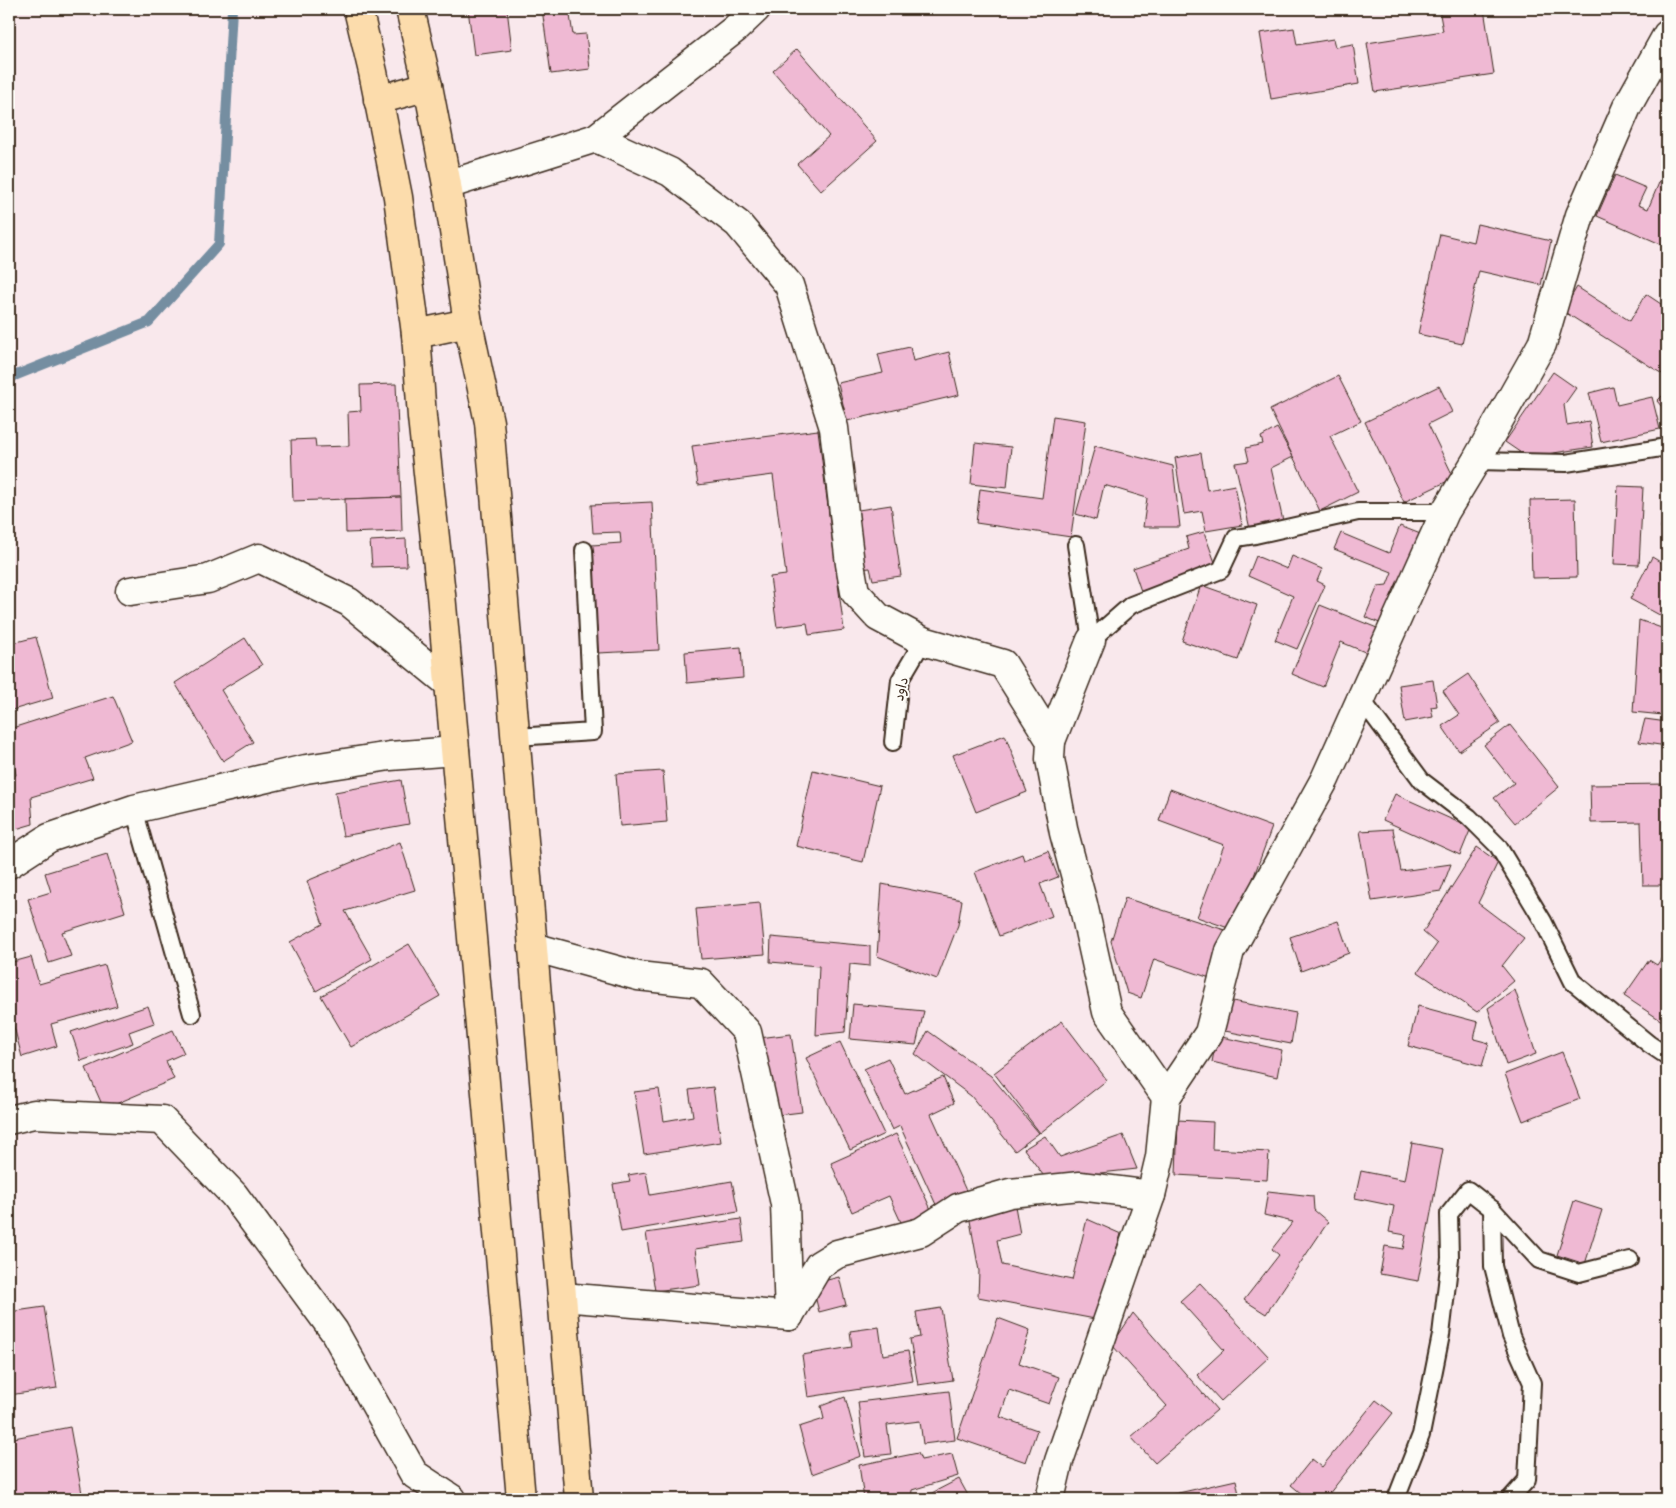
<svg xmlns="http://www.w3.org/2000/svg" width="1676" height="1508" font-family="'Comic Neue','Playpen Sans Arabic',sans-serif">
  <rect width="100%" height="100%" fill="#f9e8ec"/>
  <filter id="ink" filterUnits="userSpaceOnUse"><feTurbulence type="fractalNoise" baseFrequency=".02" numOctaves="2"/><feDisplacementMap in="SourceGraphic" scale="10" xChannelSelector="R" yChannelSelector="G"/><feConvolveMatrix kernelMatrix="1 2 1 2 8 2 1 2 1" color-interpolation-filters="sRGB"/></filter>
  <g filter="url(#ink)">
    <g fill="none" stroke-linecap="round" stroke-linejoin="round">
      <path stroke="#758ea1" stroke-width="10" d="M9,378L149,322L219,244L232,9"/>
    </g>
    <g fill="#efb9d3" stroke="#3b2a1e">
      <path d="M468,9H507L512,50L474,55Z"/>
      <path d="M542,9H569L573,35L586,34L590,69L551,74Z"/>
      <path d="M1439,9H1484L1494,74L1375,92L1367,43L1443,31Z"/>
      <path d="M1294,28L1297,45L1333,39L1335,47L1353,44L1359,84L1271,99L1260,33Z"/>
      <path d="M797,49L877,141L821,191L797,164L829,136L773,71Z"/>
      <path d="M1666,166H1667V240L1665,246L1597,216L1615,175L1646,188L1638,205L1648,209Z"/>
      <path d="M1477,224L1551,241L1541,285L1479,271L1462,344L1418,334L1440,234L1473,242Z"/>
      <path d="M1577,287L1630,321L1646,294L1667,308V377L1563,311Z"/>
      <path d="M910,347L913,361L949,352L959,395L847,421L838,383L883,373L878,354Z"/>
      <path d="M1553,372L1576,388L1564,405L1567,425L1589,421L1593,447L1527,457L1505,442Z"/>
      <path d="M1338,376L1361,421L1330,436L1358,492L1320,511L1270,410Z"/>
      <path d="M396,384L401,497L293,501L291,440L315,439L316,447L349,446L348,412L361,411L360,385Z"/>
      <path d="M1439,386L1452,412L1428,424L1454,478L1404,502L1365,422Z"/>
      <path d="M1613,387L1617,405L1652,397L1660,429L1601,442L1589,393Z"/>
      <path d="M1667,391V413L1657,401Z"/>
      <path d="M1053,416L1086,421L1071,537L976,523L980,489L1042,498Z"/>
      <path d="M1277,428L1293,457L1271,468L1283,521L1250,529L1235,463L1249,461L1246,448L1263,444L1261,437Z"/>
      <path d="M818,430L844,630L809,635L807,623L777,627L770,577L786,575L773,475L698,485L692,446Z"/>
      <path d="M975,443L1011,447L1007,488L971,484Z"/>
      <path d="M1095,446L1173,466L1180,527H1143L1147,498L1104,485L1096,520L1076,514Z"/>
      <path d="M1201,453L1207,490L1235,485L1242,525L1206,531L1202,511L1184,514L1175,458Z"/>
      <path d="M1618,486L1643,487L1639,565L1614,564Z"/>
      <path d="M401,497L402,531L346,533L345,499Z"/>
      <path d="M1575,499L1577,577L1532,578L1530,500Z"/>
      <path d="M652,502L659,650L598,653L592,545L621,543L620,532L593,533L591,505Z"/>
      <path d="M891,505L901,576L873,580L870,568L860,569L852,511Z"/>
      <path d="M1663,511H1667V532L1661,529Z"/>
      <path d="M1400,526L1423,535L1387,626L1365,617L1378,586L1387,585L1392,572L1334,549L1341,533L1389,553Z"/>
      <path d="M1204,532L1217,568L1142,594L1133,568L1189,549L1186,537Z"/>
      <path d="M406,539L407,566L372,567L370,541Z"/>
      <path d="M1256,556L1287,569L1292,556L1322,569L1317,581L1325,585L1297,649L1275,640L1293,596L1248,576Z"/>
      <path d="M1652,557L1667,566V584L1664,591L1667,593V619L1630,599Z"/>
      <path d="M1201,585L1257,605L1238,660L1182,641Z"/>
      <path d="M1320,605L1382,630L1372,655L1341,642L1323,687L1292,674Z"/>
      <path d="M1639,620L1667,630V668L1666,667L1663,715L1633,712Z"/>
      <path d="M36,637L53,698L9,711V644Z"/>
      <path d="M245,638L262,665L221,690L253,742L223,761L175,683Z"/>
      <path d="M741,647L743,678L687,683L685,652Z"/>
      <path d="M1468,674L1500,723L1459,751L1442,726L1459,715L1443,691Z"/>
      <path d="M1433,680L1437,706L1431,707L1433,717L1405,722L1399,685Z"/>
      <path d="M113,696L132,741L85,758L93,778L31,797L33,824L9,831V779L16,775L9,740V729Z"/>
      <path d="M1645,719L1667,722V746L1639,742Z"/>
      <path d="M1510,725L1559,787L1515,823L1494,798L1514,783L1484,745Z"/>
      <path d="M1005,735L1027,792L976,812L953,755Z"/>
      <path d="M813,770L880,786L863,862L796,846Z"/>
      <path d="M663,771L667,822L620,826L616,774Z"/>
      <path d="M401,780L409,824L343,836L335,792Z"/>
      <path d="M1667,784V885H1643L1641,822L1591,823L1590,785Z"/>
      <path d="M1170,789L1272,827L1234,930L1197,917L1224,845L1159,821Z"/>
      <path d="M1395,794L1471,828L1460,855L1383,820Z"/>
      <path d="M1393,829L1401,871L1451,864L1441,891L1372,901L1360,831Z"/>
      <path d="M400,842L415,890L345,911L372,959L316,991L290,942L323,924L307,881Z"/>
      <path d="M1477,847L1498,862L1478,903L1524,938L1502,966L1514,981L1477,1012L1418,972L1437,944L1423,932Z"/>
      <path d="M1048,851L1058,877L1040,884L1052,916L999,936L975,872L1022,854L1024,860Z"/>
      <path d="M107,854L125,912L62,932L71,956L49,963L28,899L51,892L45,873Z"/>
      <path d="M882,884L962,900L958,925L937,979L877,956Z"/>
      <path d="M1125,898L1231,932L1216,980L1154,959L1141,998L1127,993L1111,941Z"/>
      <path d="M760,903L765,954L701,959L696,909Z"/>
      <path d="M1338,921L1349,953L1301,971L1290,937Z"/>
      <path d="M771,937L870,946V966L850,964L845,1032L816,1035L819,966L770,962Z"/>
      <path d="M409,944L440,996L351,1047L321,996Z"/>
      <path d="M1667,950V1020L1665,1023L1624,996L1649,960L1657,965Z"/>
      <path d="M31,957L39,984L105,965L117,1006L51,1024L57,1046L22,1057L9,1008V963Z"/>
      <path d="M1515,990L1536,1054L1506,1065L1488,1008Z"/>
      <path d="M1227,1000L1296,1013L1291,1044L1220,1030Z"/>
      <path d="M853,1004L924,1011L916,1045L850,1039Z"/>
      <path d="M148,1006L154,1023L129,1032L133,1043L81,1061L71,1032Z"/>
      <path d="M1418,1006L1478,1022L1474,1039L1489,1043L1482,1066L1408,1046Z"/>
      <path d="M1062,1021L1107,1080L1040,1133L994,1073Z"/>
      <path d="M173,1030L184,1053L166,1061L174,1079L104,1109L86,1068Z"/>
      <path d="M928,1031L991,1076L1039,1133L1015,1151L971,1096L915,1054Z"/>
      <path d="M791,1034L802,1112L769,1116L759,1038Z"/>
      <path d="M1217,1036L1282,1050L1277,1077L1212,1062Z"/>
      <path d="M840,1042L884,1134L850,1150L806,1058Z"/>
      <path d="M1562,1052L1580,1099L1523,1121L1505,1074Z"/>
      <path d="M888,1058L905,1094L943,1077L954,1103L931,1114L968,1195L938,1209L900,1126L892,1130L864,1069Z"/>
      <path d="M713,1087L721,1142L644,1154L634,1092L659,1089L664,1121L693,1116L689,1090Z"/>
      <path d="M1178,1120L1213,1122L1212,1149L1269,1152L1267,1180L1176,1175Z"/>
      <path d="M896,1134L935,1218L905,1231L889,1196L852,1212L831,1163Z"/>
      <path d="M1123,1135L1137,1169L1046,1179L1024,1149L1045,1136L1060,1157Z"/>
      <path d="M1412,1143L1443,1149L1418,1281L1380,1274L1385,1246L1403,1249L1406,1235L1389,1232L1394,1206L1355,1198L1361,1171L1405,1180Z"/>
      <path d="M646,1172L650,1195L732,1181L738,1212L621,1232L613,1184L630,1181L628,1175Z"/>
      <path d="M1268,1191L1313,1196L1314,1210L1328,1222L1266,1314L1244,1300L1279,1255L1272,1249L1293,1222L1264,1215Z"/>
      <path d="M1574,1201L1602,1210L1585,1264L1557,1255Z"/>
      <path d="M1015,1206L1020,1234L997,1240L1002,1265L1072,1280L1087,1219L1121,1234L1095,1319L978,1297L979,1271L969,1215Z"/>
      <path d="M741,1219L744,1242L695,1249L700,1285L655,1291L646,1233Z"/>
      <path d="M839,1277L846,1305L819,1312L812,1284Z"/>
      <path d="M1200,1283L1269,1357L1221,1401L1197,1375L1224,1350L1180,1301Z"/>
      <path d="M44,1307L57,1388L9,1395V1312Z"/>
      <path d="M941,1308L953,1380L918,1385L910,1339L920,1337L916,1312Z"/>
      <path d="M1133,1313L1217,1410L1155,1463L1131,1437L1167,1406L1112,1345Z"/>
      <path d="M998,1318L1030,1330L1019,1363L1059,1377L1049,1404L1009,1390L1000,1417L1037,1430L1026,1462L957,1438Z"/>
      <path d="M879,1327L883,1355L908,1351L913,1381L808,1397L802,1355L852,1347L850,1331Z"/>
      <path d="M949,1391L955,1440L923,1444L920,1421L887,1425L891,1454L865,1457L858,1402Z"/>
      <path d="M845,1397L861,1456L812,1474L799,1427L824,1419L821,1406Z"/>
      <path d="M1376,1400L1393,1413L1325,1499H1308L1291,1485L1312,1459L1322,1467Z"/>
      <path d="M70,1427L83,1499H10L9,1439Z"/>
      <path d="M918,1453L921,1460L952,1454L958,1476L912,1490L911,1499H864L859,1465Z"/>
      <path d="M959,1479L970,1499H928L926,1496Z"/>
      <path d="M1236,1480L1240,1499H1152Z"/>
    </g>
    <g fill="none" stroke-linecap="round" stroke-linejoin="round">
      <g stroke="#3b2a1e" stroke-width="20">
        <g id="service">
          <path d="M1476,461L1566,463L1667,447"/>
          <path d="M1076,545L1091,640"/>
          <path d="M1091,640L1131,605L1221,570L1236,538L1255,535L1358,512H1445"/>
          <path d="M1362,700L1422,781L1469,817L1498,846L1543,921L1573,982L1649,1044L1667,1056"/>
          <path d="M516,737L593,732L584,550"/>
          <path d="M893,742L900,680L923,641"/>
          <path d="M134,809L192,1014"/>
          <path d="M1492,1209L1493,1266L1511,1336L1532,1383L1527,1480L1510,1499"/>
          <path d="M1396,1499L1421,1435L1441,1335L1450,1258L1449,1214L1468,1190L1492,1209L1539,1260L1579,1273L1630,1260"/>
        </g>
      </g>
      <g stroke="#3b2a1e" stroke-width="31">
        <g id="minor">
          <path d="M596,138L670,172L738,224L789,285L834,428L850,564L855,592L878,617L923,641L1003,664L1051,741L1050,759L1064,833L1083,904L1107,1012L1166,1097L1160,1157L1151,1195L1059,1461L1050,1499"/>
          <path d="M130,591L208,579L259,558L349,602L448,683"/>
          <path d="M1051,741L1091,640"/>
          <path d="M9,864L49,838L134,809L306,769L390,756L455,751"/>
          <path d="M533,947L638,976L701,983L747,1032L785,1204L789,1316"/>
          <path d="M1166,1097L1209,1033L1230,951L1325,779L1445,512L1476,461L1542,344L1580,215L1627,107L1667,35"/>
          <path d="M9,1120L34,1114L162,1120L234,1195L334,1331L414,1474L452,1499"/>
          <path d="M562,1297L789,1316"/>
          <path d="M789,1316L819,1265L837,1254L921,1232L958,1208L1010,1193L1080,1186L1151,1195"/>
        </g>
      </g>
      <g stroke="#3b2a1e" stroke-width="31">
        <path id="tertiary" d="M447,185L596,138L735,29L756,9"/>
      </g>
      <g stroke="#3b2a1e" stroke-width="31">
        <g id="primary">
          <path d="M358,9L373,72L398,197L416,334L422,417L441,594L486,1093L521,1499"/>
          <path d="M410,9L428,86L447,185L468,323L489,422L579,1499"/>
          <path d="M378,100L428,86"/>
          <path d="M416,334L468,323"/>
        </g>
      </g>
      <use href="#service" stroke="#fdfcf7" stroke-width="16"/>
      <use href="#minor" stroke="#fdfcf7" stroke-width="28"/>
      <use href="#tertiary" stroke="#fdfcf7" stroke-width="28"/>
      <use href="#primary" stroke="#fcdcac" stroke-width="28"/>
    </g>
  </g>
  <g text-anchor="middle" dominant-baseline="central" stroke-width="4" stroke-linejoin="round" paint-order="stroke">
    <g font-size="14" fill="#3b2a1e" stroke="#fdfcf7">
      <text transform="translate(901 689) rotate(-77)">داود</text>
    </g>
  </g>
  <rect width="1676" height="1508" fill="none" stroke="#fdfcf7" stroke-width="30"/>
  <rect x="15" y="15" width="1646" height="1478" fill="none" stroke="#3b2a1e" stroke-width="2" filter="url(#ink)"/>
</svg>
